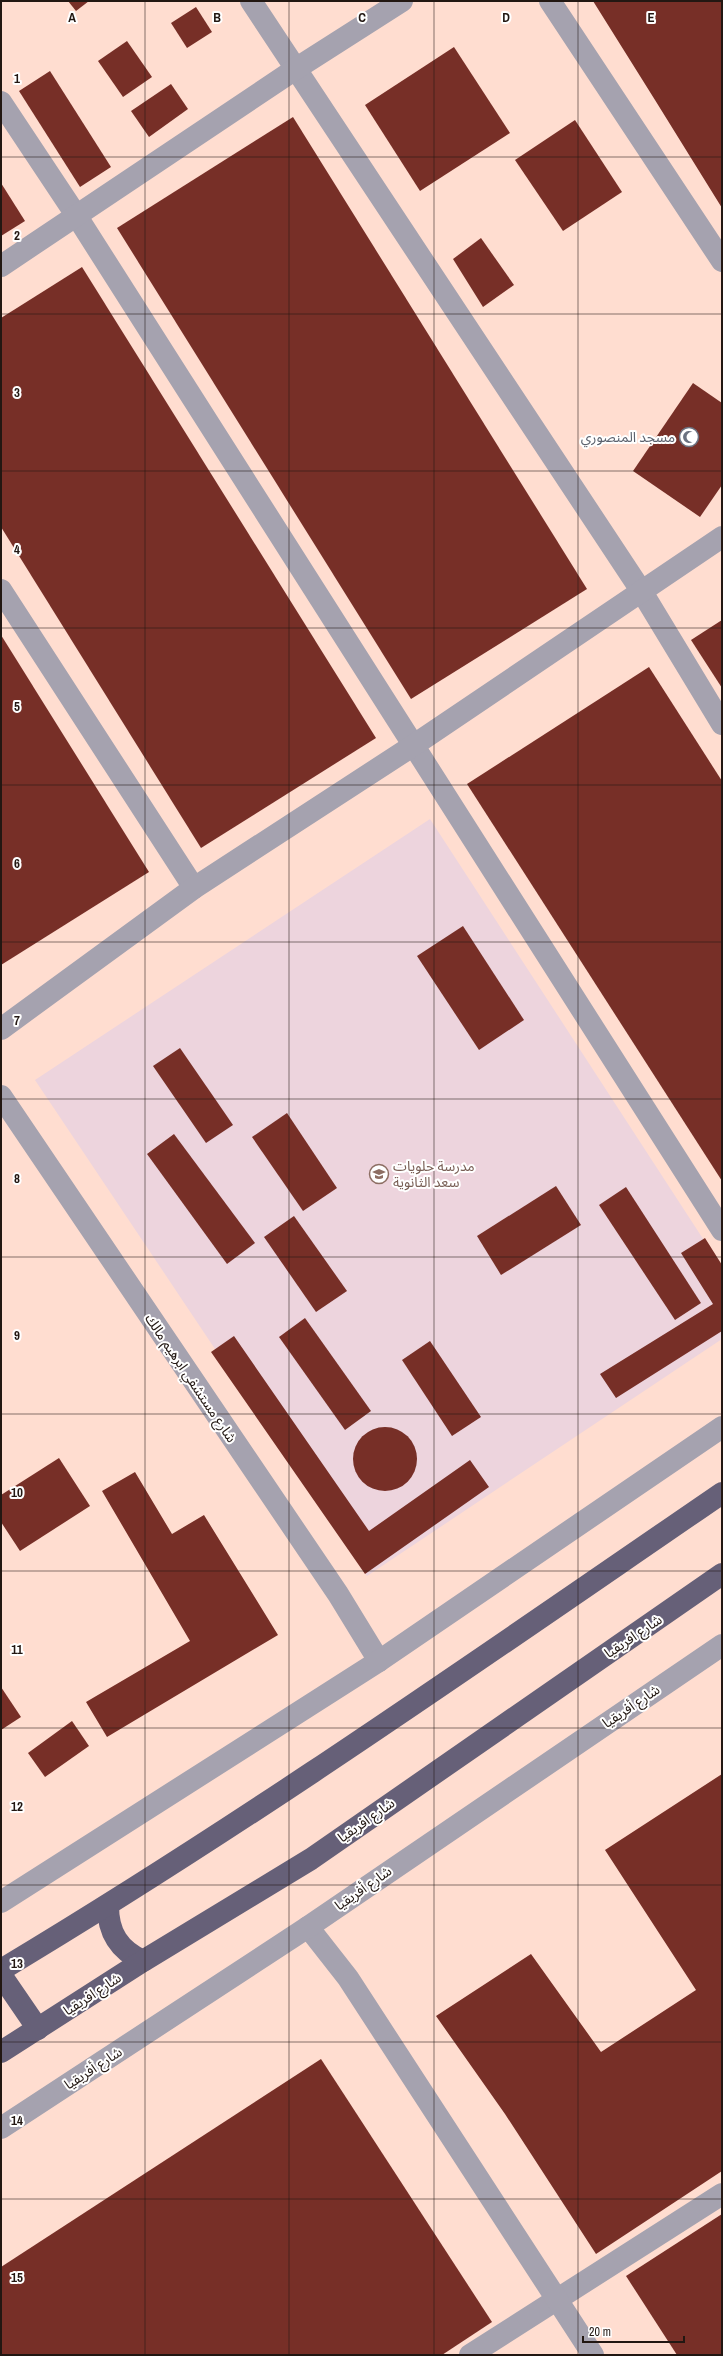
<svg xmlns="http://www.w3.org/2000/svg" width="723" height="2356" font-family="'Archivo Narrow','Noto Sans Arabic',sans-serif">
  <rect width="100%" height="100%" fill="#ffddd0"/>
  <path fill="#edd4dd" d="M430,819L722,1268V1339L367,1576L35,1080Z"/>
  <g fill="#772f27">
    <path d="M68,1H89L76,11Z"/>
    <path d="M593,1H722V208L655,100Z"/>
    <path d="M196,7L212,32L187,48L171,23Z"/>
    <path d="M127,41L152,77L123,97L98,61Z"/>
    <path d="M454,47L510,133L420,191L365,105Z"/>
    <path d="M50,71L111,167L80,187L19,91Z"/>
    <path d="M171,84L188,109L149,137L131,111Z"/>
    <path d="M293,117L587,589L411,699L117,228Z"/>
    <path d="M575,120L622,192L563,231L515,160Z"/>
    <path d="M1,183L25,221L1,236Z"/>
    <path d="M481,238L514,285L483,307L453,259Z"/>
    <path d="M82,267L376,738L201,848L1,527V318Z"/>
    <path d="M693,383L722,403V485L700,517L633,471Z"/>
    <path d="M722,620V688L691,640Z"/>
    <path d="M1,635L149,872L1,965Z"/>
    <path d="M649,667L722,781V1181L467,784Z"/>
    <path d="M463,926L524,1020L479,1050L417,956Z"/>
    <path d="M180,1048L233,1125L206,1143L153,1066Z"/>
    <path d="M287,1113L337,1188L303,1211L252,1137Z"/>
    <path d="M174,1134L255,1243L227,1264L147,1154Z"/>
    <path d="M556,1186L581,1225L501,1275L477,1236Z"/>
    <path d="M626,1187L701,1303L675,1320L599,1205Z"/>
    <path d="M294,1216L347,1291L316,1312L264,1237Z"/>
    <path d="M705,1238L722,1265V1331L616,1398L600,1374L713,1304L681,1253Z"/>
    <path d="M305,1318L371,1411L345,1430L279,1337Z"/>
    <path d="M234,1336L369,1531L470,1460L489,1487L365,1574L211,1352Z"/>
    <path d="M430,1341L481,1417L452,1436L402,1360Z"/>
    <circle cx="385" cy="1459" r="32"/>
    <path d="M59,1458L90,1506L20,1551L1,1522V1495Z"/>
    <path d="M135,1472L172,1534L204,1515L278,1635L107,1737L86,1702L190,1641L102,1491Z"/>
    <path d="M1,1687L21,1717L1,1730Z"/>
    <path d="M72,1721L89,1746L45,1777L28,1753Z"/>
    <path d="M722,1774V2171L596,2254L505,2114L436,2016L531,1954L601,2052L696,1990L605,1850Z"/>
    <path d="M321,2059L492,2322L442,2355H1V2267Z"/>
    <path d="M722,2214V2355H677L626,2276Z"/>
  </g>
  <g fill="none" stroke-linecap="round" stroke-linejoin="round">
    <g stroke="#a5a2af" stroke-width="22">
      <path d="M251,1L642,592L722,724"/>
      <path d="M550,1L722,261"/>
      <path d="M1,102L76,215L722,1230"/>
      <path d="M1,266L297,68L402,1"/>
      <path d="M1,590L194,888"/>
      <path d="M1,1029L194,888L414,745L722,537"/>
      <path d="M470,2355L722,2194"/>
    </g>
    <g stroke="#a5a2af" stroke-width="22">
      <path d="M1,1096L338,1594L379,1661"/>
      <path d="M1,1902L379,1661L722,1427"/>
      <path d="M308,1927L348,1978L593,2355"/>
      <path d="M1,2128L308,1927L722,1645"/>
    </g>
    <g stroke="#666078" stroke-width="22">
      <path d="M108,1906C108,1933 119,1950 143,1961"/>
      <path d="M1,1970C248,1822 484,1656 722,1493"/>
      <path d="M1,1975L38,2029"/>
      <path d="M1,2052L143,1961L311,1859L722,1574"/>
    </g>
  </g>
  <path fill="none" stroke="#221712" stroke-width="1" stroke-opacity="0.55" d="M145,1V2355M289,1V2355M434,1V2355M578,1V2355M1,157H722M1,314H722M1,471H722M1,628H722M1,785H722M1,942H722M1,1099H722M1,1257H722M1,1414H722M1,1571H722M1,1728H722M1,1885H722M1,2042H722M1,2199H722"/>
  <defs>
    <g id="mosque-ring" transform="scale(1)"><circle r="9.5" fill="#fff" stroke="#6b7280" stroke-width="1.5"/><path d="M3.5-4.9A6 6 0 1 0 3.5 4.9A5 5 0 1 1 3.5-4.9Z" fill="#6b7280"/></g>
    <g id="school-ring" transform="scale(1)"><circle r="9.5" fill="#fff" stroke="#8d6e63" stroke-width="1.5"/><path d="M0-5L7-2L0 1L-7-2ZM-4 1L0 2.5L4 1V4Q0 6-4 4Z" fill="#8d6e63"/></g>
  </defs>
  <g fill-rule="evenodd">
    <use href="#mosque-ring" x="689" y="437"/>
    <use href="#school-ring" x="379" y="1174"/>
  </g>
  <g text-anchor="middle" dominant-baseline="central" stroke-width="4" stroke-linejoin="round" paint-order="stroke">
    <g font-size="14" fill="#5b616d" stroke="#fff" text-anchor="end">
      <text x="675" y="437">مسجد المنصوري</text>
    </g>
    <g font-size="14" fill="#785e54" stroke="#fff" text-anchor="start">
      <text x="393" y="1166">مدرسة حلويات<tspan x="393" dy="16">سعد الثانوية</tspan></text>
    </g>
    <g font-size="14" fill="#221712" stroke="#fff">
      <text transform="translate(191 1378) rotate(56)">شارع مستشفي ابرهيم مالك</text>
      <text transform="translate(633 1636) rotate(-34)">شارع افريقيا</text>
      <text transform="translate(631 1706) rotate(-34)">شارع أفريقيا</text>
      <text transform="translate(366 1820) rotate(-35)">شارع افريقيا</text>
      <text transform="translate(363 1888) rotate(-35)">شارع أفريقيا</text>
      <text transform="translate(92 1994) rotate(-33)">شارع افريقيا</text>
      <text transform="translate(93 2068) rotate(-33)">شارع أفريقيا</text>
    </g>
  </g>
  <g font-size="13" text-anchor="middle" font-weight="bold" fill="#221712" stroke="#fff" stroke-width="4" stroke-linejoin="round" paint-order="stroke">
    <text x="72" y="22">A</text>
    <text x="217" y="22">B</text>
    <text x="362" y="22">C</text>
    <text x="506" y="22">D</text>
    <text x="651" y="22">E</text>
    <text x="17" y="83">1</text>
    <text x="17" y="240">2</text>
    <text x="17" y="397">3</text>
    <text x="17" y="554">4</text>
    <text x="17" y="711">5</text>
    <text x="17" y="868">6</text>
    <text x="17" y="1025">7</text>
    <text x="17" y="1183">8</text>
    <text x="17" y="1340">9</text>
    <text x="17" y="1497">10</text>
    <text x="17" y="1654">11</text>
    <text x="17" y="1811">12</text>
    <text x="17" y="1968">13</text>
    <text x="17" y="2125">14</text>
    <text x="17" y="2282">15</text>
  </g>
  <rect width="723" height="2356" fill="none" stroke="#221712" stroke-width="4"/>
  <path d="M583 2336v6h101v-6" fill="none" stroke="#221712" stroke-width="2"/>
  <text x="589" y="2336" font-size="12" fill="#221712" stroke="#ffffff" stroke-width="3" paint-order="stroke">20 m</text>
</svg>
